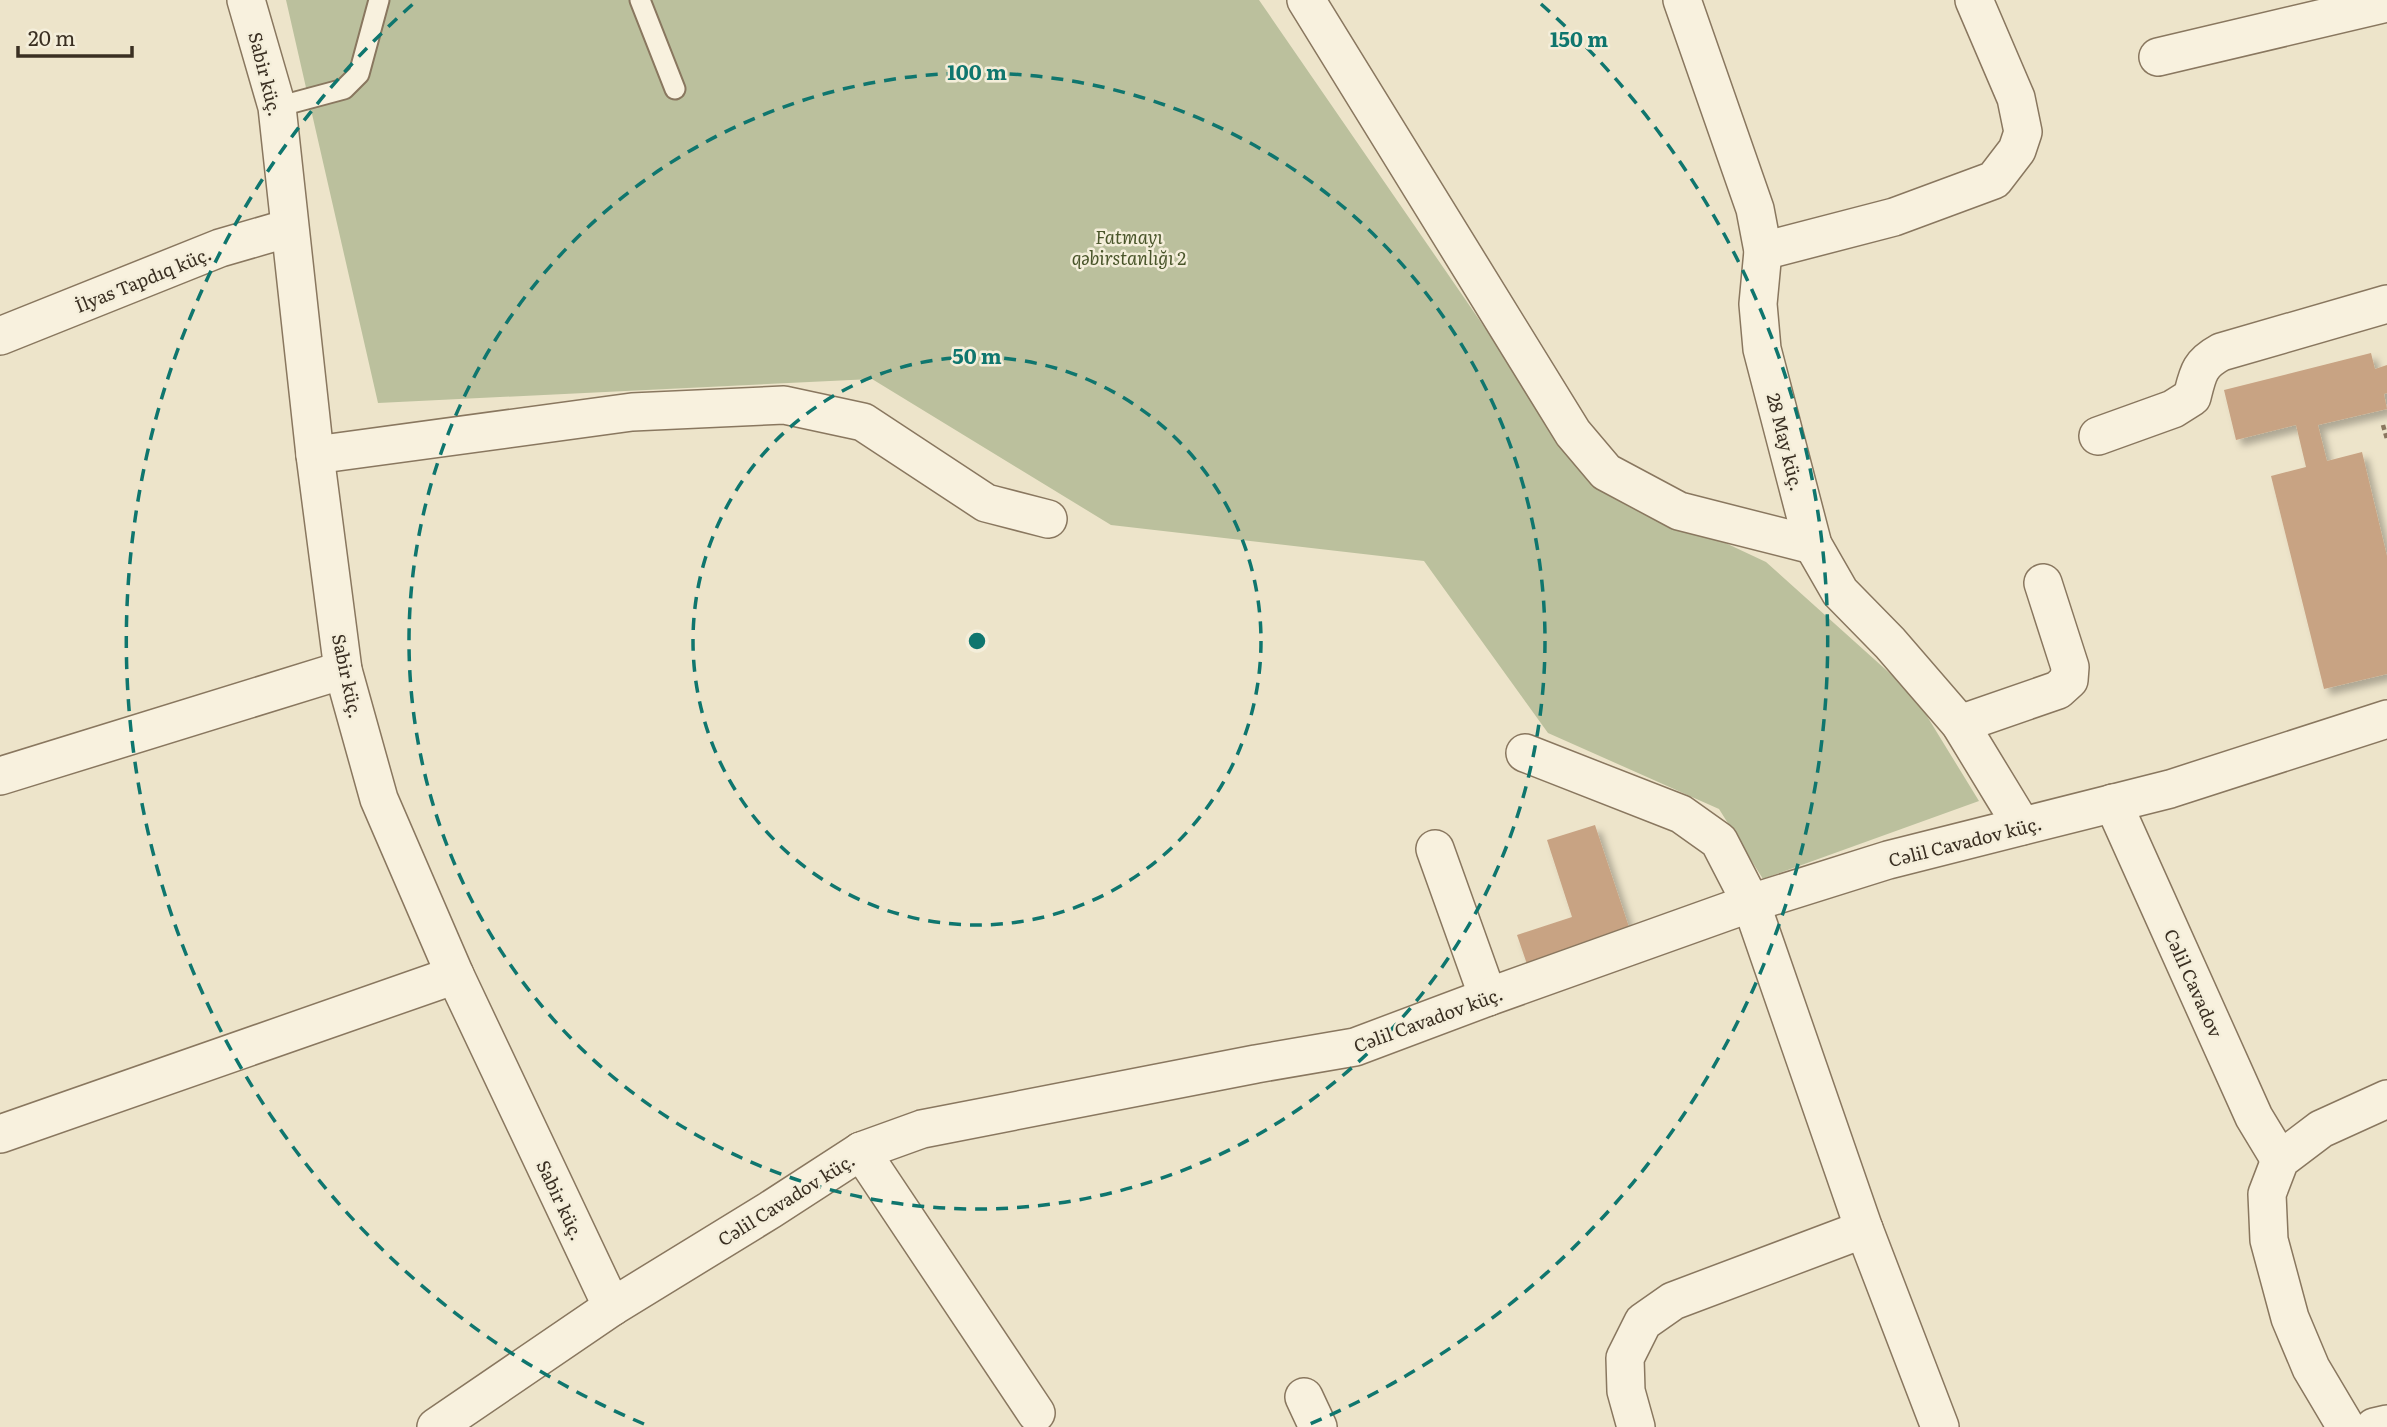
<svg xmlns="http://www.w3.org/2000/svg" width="2387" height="1427" font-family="Literata,serif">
  <defs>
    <filter id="shadow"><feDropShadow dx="6" dy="6" stdDeviation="3.5" flood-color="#0004"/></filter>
  </defs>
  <rect width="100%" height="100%" fill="#ede4ca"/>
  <path fill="#bbc09d" d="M286,0H1259L1589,479L1766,562L1914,695L1979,801L1763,879L1719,809L1548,733L1424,561L1111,525L872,379L378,403Z"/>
  <g fill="#c8a383" filter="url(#shadow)">
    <path d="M2371,353L2375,369L2387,365V393L2384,394L2387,409L2318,425L2327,461L2362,452L2387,556V674L2324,689L2271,476L2306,467L2296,425L2236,440L2224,390Z"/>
    <path d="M1595,825L1632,936L1529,970L1517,935L1572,917L1547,840Z"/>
  </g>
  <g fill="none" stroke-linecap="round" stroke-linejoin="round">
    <g stroke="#89775f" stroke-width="23">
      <g id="lane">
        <path d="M640,0L675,89"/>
        <path d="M277,107L344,89L359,74L379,0"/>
      </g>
    </g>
    <g stroke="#89775f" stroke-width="40">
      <g id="street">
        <path d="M246,0L277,107L315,455L343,670L379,799L455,975L612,1307"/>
        <path d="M1306,0L1573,433L1606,472L1679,511L1813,545"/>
        <path d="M1682,0L1755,209L1763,251L1758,304L1762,349L1813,545L1840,592L1890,643L1960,724L2022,826"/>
        <path d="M2158,57L2387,3"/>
        <path d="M1763,251L1894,217L1994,180L2017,150L2023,132L2016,98L1974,0"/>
        <path d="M0,336L220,248L289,228"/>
        <path d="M2098,436L2173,409L2192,397C2198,373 2199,364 2221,352L2387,304"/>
        <path d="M315,455L632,412L784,405L863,422L986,503L1048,519"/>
        <path d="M1960,724L2058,690L2069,680L2070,667L2043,583"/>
        <path d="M1525,753L1681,814L1719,841L1751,903L1864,1229L1940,1427"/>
        <path d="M0,776L343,670"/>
        <path d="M2113,803L2254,1117L2280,1160"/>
        <path d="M1435,849L1488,997"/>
        <path d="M0,1134L455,975"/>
        <path d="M861,1151L1036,1413"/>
        <path d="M1304,1397L1318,1427"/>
        <path d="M436,1427L612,1307L770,1210L861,1151L922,1129L1256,1064L1355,1047L1488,997L1751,903L1888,860L2170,789L2387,719"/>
        <path d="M1636,1427L1626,1391L1625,1358L1643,1322L1673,1301L1864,1229"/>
        <path d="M2346,1427L2311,1368L2290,1318L2269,1240L2267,1194L2280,1160L2321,1129L2387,1099"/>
        <path d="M2374,1427L2387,1424"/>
      </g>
    </g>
    <path stroke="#89775f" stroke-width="4.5" stroke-dasharray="5 3.5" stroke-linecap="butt" d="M2383,425L2387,439"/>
    <use href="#lane" stroke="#f8f1de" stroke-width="19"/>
    <use href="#street" stroke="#f8f1de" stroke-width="37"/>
  </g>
  <g fill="none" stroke="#0f766e" stroke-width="3.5" stroke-dasharray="12 9">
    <circle cx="977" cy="641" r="284"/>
    <circle cx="977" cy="641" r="568"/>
    <path d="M644 1424A851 851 0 0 1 413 4M1541 4A851 851 0 0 1 1310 1424"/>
  </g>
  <g text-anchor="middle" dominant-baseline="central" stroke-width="5" stroke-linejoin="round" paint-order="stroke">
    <g font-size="18" fill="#3a2f22" stroke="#f4eeda">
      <text transform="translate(266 74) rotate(76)">Sabir küç.</text>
      <text transform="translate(143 279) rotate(-22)">İlyas Tapdıq küç.</text>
      <text transform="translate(1786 442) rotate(76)">28 May küç.</text>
      <text transform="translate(348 676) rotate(78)">Sabir küç.</text>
      <text transform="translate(1965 841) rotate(-14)">Cəlil Cavadov küç.</text>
      <text transform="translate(2194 983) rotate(66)">Cəlil Cavadov</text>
      <text transform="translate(1428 1019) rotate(-20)">Cəlil Cavadov küç.</text>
      <text transform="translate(786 1199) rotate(-32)">Cəlil Cavadov küç.</text>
      <text transform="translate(561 1200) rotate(65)">Sabir küç.</text>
    </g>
    <g font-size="18" font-style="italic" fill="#49552a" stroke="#f4eeda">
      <text x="1129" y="236">Fatmayı<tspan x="1129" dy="21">qəbirstanlığı 2</tspan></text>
    </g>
  </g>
  <circle cx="977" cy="641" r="10" fill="#0f766e" stroke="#f4eeda" stroke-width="3.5"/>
  <g font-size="21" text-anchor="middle" font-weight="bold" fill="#0f766e" stroke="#f4eeda" stroke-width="5" stroke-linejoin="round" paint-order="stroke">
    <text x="1579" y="47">150 m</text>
    <text x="977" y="80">100 m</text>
    <text x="977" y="364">50 m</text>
  </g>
  <path d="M18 46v10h114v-10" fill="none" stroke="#3a2f22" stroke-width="3.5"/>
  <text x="28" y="46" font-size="21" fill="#3a2f22" stroke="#f4eeda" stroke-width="5" paint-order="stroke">20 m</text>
</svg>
